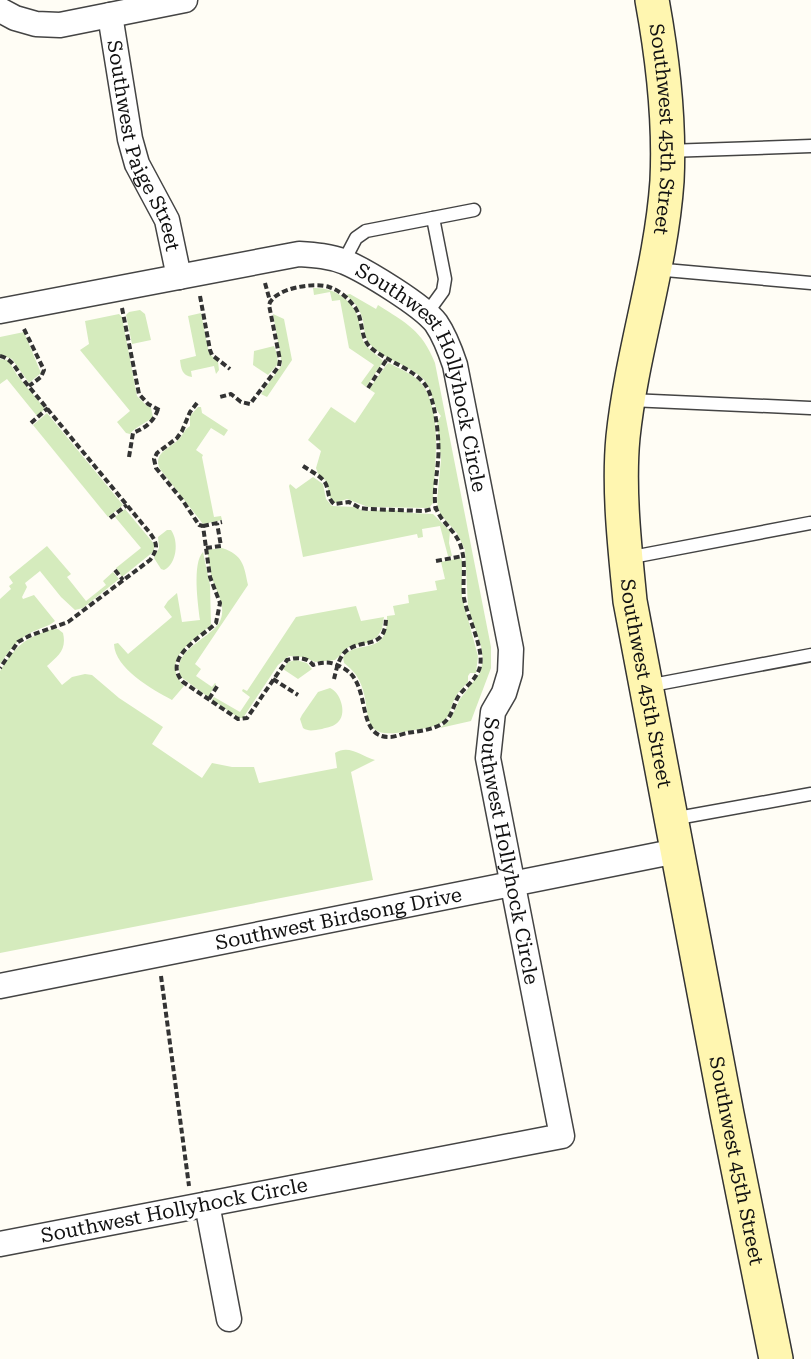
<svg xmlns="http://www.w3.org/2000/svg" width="811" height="1359" font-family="'Roboto Serif',serif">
  <rect width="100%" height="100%" fill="#fffdf5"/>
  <g fill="#d5ebbd">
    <path d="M313,288C334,287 354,300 359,321C361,329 360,337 365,344C369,350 377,355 382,360L383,362L366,387L361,383L374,365L349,348L340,300L332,301L330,292L314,295Z"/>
    <path d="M350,294L376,309L378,305C406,323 422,330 435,363L491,647V668L471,721L440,728L450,720L460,699L480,673L483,660L481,646L468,607L465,550L457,533L441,515L438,508L437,500L441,460L437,422L441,416C431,404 433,386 420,376C404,363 382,359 369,343C363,335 365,326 362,317C359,307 353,301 346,295Z"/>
    <path d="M140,310L145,314L151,340L132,344L126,315L129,312Z"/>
    <path d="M201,313L209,353L218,362L219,370L216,374L214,366L191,371L192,377C182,376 181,368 180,360L196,356L188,316Z"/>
    <path d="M119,314L122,317L137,396L146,405L151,408L153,417C146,423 135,427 130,434L126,433L117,422L130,411L80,350L89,344L85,321Z"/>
    <path d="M273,314L284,319L292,360L267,397L261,394L282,365Z"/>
    <path d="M24,332L41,373L29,383L12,359L0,355V337Z"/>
    <path d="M274,346L277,354L278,364L268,375L253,365L254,351Z"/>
    <path d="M0,359L8,360L17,375L45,409L37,416L7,379L0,384Z"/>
    <path d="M389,363C400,369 413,374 421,383C444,411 434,470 433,503L429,508L368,507L347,499L335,503L330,498L326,481L318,474L316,468L321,451L308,440L331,407L355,423L375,393L369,389L387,364Z"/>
    <path d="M198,407H201L202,413L228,430L224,436L211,428L196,450L203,455L202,457L214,517L221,516L222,520L203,524L160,469C152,453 171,448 180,438C184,433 184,430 190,426V416Z"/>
    <path d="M47,413L123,505L108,517L33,425Z"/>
    <path d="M313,477L323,484L326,499L332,506L354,507L364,511L394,510L411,513L433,514L450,531L449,543L452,556H448L440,526L422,529L423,537L418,538L417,534L303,557L289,486L290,484L296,489Z"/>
    <path d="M125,509L155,545L153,552L122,577L116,568L141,548L115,517Z"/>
    <path d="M167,530H171C179,541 177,564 164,570L161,569L154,558L159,548L158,537Z"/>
    <path d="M47,546L71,574L67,577L86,601L106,585L103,581L113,572L119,579L83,608L75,610L61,597L40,571L25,583L27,587L22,597L23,599L34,595L55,621C48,627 40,628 32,632C17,639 9,651 0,664V599L11,589L9,586L13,583L9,577Z"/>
    <path d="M222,548C243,555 244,565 248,585L195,664L201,669L196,676L212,687L215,683L216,684L208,697L181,677C170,651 208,640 219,623C228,608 216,592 212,578C209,569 209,559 207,550Z"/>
    <path d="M203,552L210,585L211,625C192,642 160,659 184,686L172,700C152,689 115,669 114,644L118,643L128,654L172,617L164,607L168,601L177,593L182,622L200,620C198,605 192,563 203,552Z"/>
    <path d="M460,558L462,560V597L478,656L476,673H470L468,676V682C463,687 457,693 454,700C451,706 450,716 444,721C435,728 419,729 409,731C354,742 375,712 359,680C355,672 350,668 344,663L343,657C358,638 388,658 387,616L395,615L393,606L409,603L408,595L437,590L435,581L445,579L441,562Z"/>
    <path d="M356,606L361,621L384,617L382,629L377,637L367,643L350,646L335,660L315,662L303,657L289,656L278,665L243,718H239L212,700L214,697L240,712L250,697L242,691L243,689L247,691L296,617Z"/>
    <path d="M52,629H58L63,633C67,650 58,656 47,666L62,685L72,677L85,674L92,675L119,698L163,727L152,744L202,778L212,763L232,767H254L259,783L337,768L335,753C349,744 361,756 375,760L351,772L373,880L0,953V671C15,647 24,638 52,629Z"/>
    <path d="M296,660L307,663L312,669L298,679L283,669L288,662Z"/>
    <path d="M330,688C340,692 347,712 339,721C334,727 328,727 322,729C314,730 309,732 303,728L300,719L302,715L318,692Z"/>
  </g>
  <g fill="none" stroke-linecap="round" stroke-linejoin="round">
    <g stroke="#444" stroke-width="15">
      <g id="lane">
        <path d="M667,151L811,146"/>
        <path d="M433,218L474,210"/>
        <path d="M344,261L356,238L366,231L433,218L445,279L443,291L427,313"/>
        <path d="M654,269L811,283"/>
        <path d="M630,400L810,408"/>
        <path d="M627,558L810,523"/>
        <path d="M647,686L811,655"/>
        <path d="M672,819L811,794"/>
      </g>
    </g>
    <g stroke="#444" stroke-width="27">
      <g id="street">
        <path d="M0,10L15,18L36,24L60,25L185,0"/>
        <path id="s1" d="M110,15L130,139L137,164L167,220L179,277"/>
        <path id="s2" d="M0,311L299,254C315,255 330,256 345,262C366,271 422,305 436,323C445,336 450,350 455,365L511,649L510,673L504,693L493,712L488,758L562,1136L0,1244"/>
        <path id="s3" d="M0,986L677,851"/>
        <path d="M207,1204L229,1319"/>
      </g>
    </g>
    <g stroke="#333" stroke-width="36">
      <g id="secondary">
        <path id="s4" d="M652,0C663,60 670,120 667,181C661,268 632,351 623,437C618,490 625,549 630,601L727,1114L776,1359"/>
      </g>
    </g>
    <g stroke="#333" stroke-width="4" stroke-dasharray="6 3" stroke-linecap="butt">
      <path d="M265,283L270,301"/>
      <path d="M200,296L210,350L212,355L230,369"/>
      <path d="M122,308L139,394L148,404L161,411"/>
      <path d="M24,329L44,370L41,377L29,386"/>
      <path d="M0,356C14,359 17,372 26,383L150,533C158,544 158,549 150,560L68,622L29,636L18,642L0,668"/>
      <path d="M368,388L387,359"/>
      <path d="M197,403L190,412L182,431L177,438L157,453L154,459L156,468L183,501L199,525L203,526L210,577L220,603L216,623C202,637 161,658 183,682L238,719L247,718L287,660C297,657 307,657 313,665C325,661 333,662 343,668C373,683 354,738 390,737C395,737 402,734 407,733C419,731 432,730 442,724C452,718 453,706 458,697C464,688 474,681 478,672C488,654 467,618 464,598C462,580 467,562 460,544C454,528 436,519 435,502C434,488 437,475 438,461C440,442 436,402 426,386C415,369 385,361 370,347C359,336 364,318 354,306C348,298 339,290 329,287C314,282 274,288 269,305L280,360L279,366L250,404L241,402L231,394L220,397"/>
      <path d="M31,423L48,408"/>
      <path d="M129,457L133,433C145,428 154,422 158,409"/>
      <path d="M303,466C309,470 319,475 324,481C330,489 326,497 334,504L349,502L360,508L368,509L424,511L436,508"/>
      <path d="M110,518L127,505"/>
      <path d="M203,526L222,522"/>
      <path d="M206,548L221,546L217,523"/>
      <path d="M436,561L463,556"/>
      <path d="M115,570L123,580"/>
      <path d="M273,679L298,695"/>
      <path d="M334,679C336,671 338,660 344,653C360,636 386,653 386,617"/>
      <path d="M209,699L218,685"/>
      <path d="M161,976L189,1186"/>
    </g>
    <use href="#lane" stroke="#fff" stroke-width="12"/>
    <use href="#street" stroke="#fff" stroke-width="24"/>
    <use href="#secondary" stroke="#fff6b0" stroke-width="33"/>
  </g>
  <g text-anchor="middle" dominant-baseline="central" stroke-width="6" stroke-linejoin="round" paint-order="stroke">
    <g font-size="20" fill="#111" stroke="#fff">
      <text stroke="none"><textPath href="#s4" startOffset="130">Southwest 45th Street</textPath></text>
      <text stroke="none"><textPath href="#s1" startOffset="136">Southwest Paige Street</textPath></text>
      <text stroke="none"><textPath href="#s2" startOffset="501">Southwest Hollyhock Circle</textPath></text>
      <text stroke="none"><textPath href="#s4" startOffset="690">Southwest 45th Street</textPath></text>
      <text stroke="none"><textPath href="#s2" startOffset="1005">Southwest Hollyhock Circle</textPath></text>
      <text stroke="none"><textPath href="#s3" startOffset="345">Southwest Birdsong Drive</textPath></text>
      <text stroke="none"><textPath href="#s4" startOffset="1176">Southwest 45th Street</textPath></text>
      <text transform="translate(174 1210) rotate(-11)">Southwest Hollyhock Circle</text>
    </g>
  </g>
</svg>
